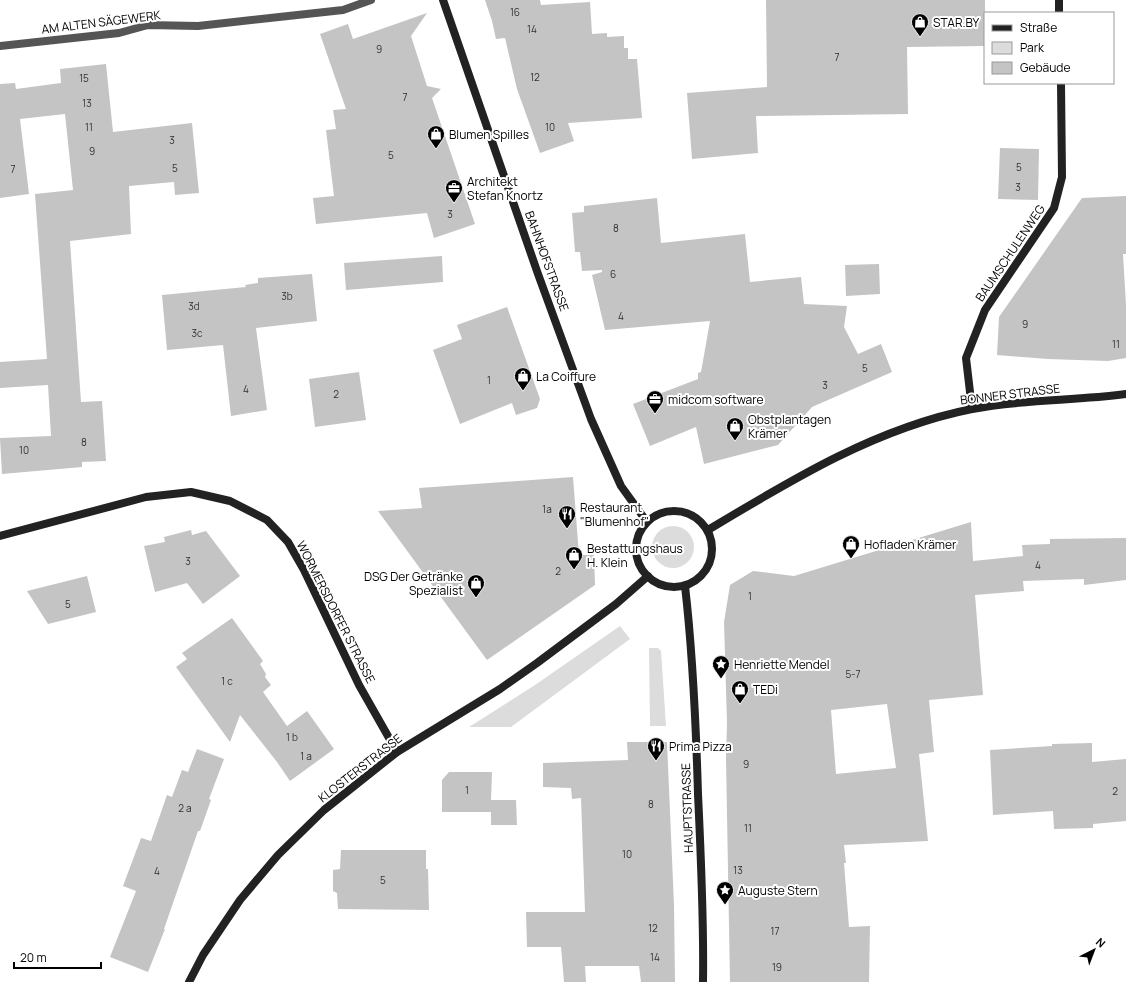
<svg xmlns="http://www.w3.org/2000/svg" width="1126" height="982" font-family="Manrope,sans-serif">
  <rect width="100%" height="100%" fill="#fff"/>
  <g fill="#dcdcdc">
    <circle cx="673" cy="547" r="21"/>
    <path d="M620,626L630,639L511,727H469L535,685Z"/>
    <path d="M649,648H658L661,651L666,726H650Z"/>
  </g>
  <g fill="#c4c4c4" fill-rule="evenodd">
    <path d="M485,0H540L541,5L590,2L592,34L607,33V37L624,36V48H628V59H637L642,118L568,123L574,141L540,153L517,89L505,38L496,39L492,21Z"/>
    <path d="M766,0H985V46L907,47L908,114L756,116L758,153L692,159L687,93L767,87Z"/>
    <path d="M427,13L411,36L427,86L441,89L432,98L475,224L434,238L427,213L316,224L313,198L334,196L326,130L336,129L333,110L346,109L320,34L348,24L353,39Z"/>
    <path d="M106,64L113,132L192,123L199,193L175,195L174,182L129,186L131,234L70,241L81,402L102,401L106,461L82,462V467L2,474L0,438L51,436L48,385L0,388V362L47,359L35,194L73,190L65,114L20,119L29,194L0,198V84L15,83L16,89L61,83L60,69Z"/>
    <path d="M1000,148L1039,149L1038,200L998,199Z"/>
    <path d="M1126,196V254H1123L1126,305V358L1108,361L1048,359L997,355L999,317L1082,198Z"/>
    <path d="M657,198L661,243L745,234L750,282L801,277L804,304L847,306L844,327L858,354L881,344L892,372L812,407L778,445L704,464L696,427L650,446L633,404L698,379V373L701,372L710,321L605,330L592,275L602,272V270L582,271L580,252H575L572,213L584,212V206Z"/>
    <path d="M442,256L443,282L346,290L344,263Z"/>
    <path d="M879,264L880,294L846,296L845,265Z"/>
    <path d="M312,274L317,321L256,328L267,410L231,416L223,345L167,350L162,295L246,287L245,285L258,283V278Z"/>
    <path d="M507,307L540,399L537,408L516,415L512,403L460,424L433,350L462,339L457,325Z"/>
    <path d="M359,372L366,420L315,427L309,379Z"/>
    <path d="M573,477L579,555H594L595,585L487,660L378,511L422,508L419,488Z"/>
    <path d="M971,522L973,561L1023,556L1022,545L1050,544V539L1126,538V580L1084,585V579L1023,581L1024,591L975,595L983,695L929,700L934,752L919,754L928,841L844,845L846,863H844L849,927L870,926L869,982H730L726,758L727,723L724,622L730,585L753,571L794,576ZM887,704L896,768L836,774L831,710Z"/>
    <path d="M191,530L192,535L206,531L240,576L203,604L187,583L155,592L144,546L165,542L164,537Z"/>
    <path d="M87,576L96,612L48,624L27,591Z"/>
    <path d="M232,618L263,661L260,664L266,674L265,677L271,685L263,692L287,726L307,711L334,749L290,781L277,762L240,715L230,742L176,667L187,659L182,653Z"/>
    <path d="M627,742H667L674,905L675,982H641L639,966H585L586,982H564L561,947H527L526,912H585L581,798L572,799L571,788L543,787V763L628,760Z"/>
    <path d="M1092,743V762L1126,759V821L1093,824V828L1054,829L1053,811L993,815L990,750L1052,746V744Z"/>
    <path d="M197,749L224,759L209,799L211,800L200,831H198L164,929H165L148,972L110,957L136,891L123,886L141,838L151,841L167,795L172,797L182,770L188,772Z"/>
    <path d="M449,772H492L491,800H516L517,825H491V812H442V780Z"/>
    <path d="M341,850H426V869H428L429,910L338,909L337,893L333,891V870L340,869Z"/>
  </g>
  <g fill="none" stroke-linecap="round" stroke-linejoin="round">
    <path stroke="#555" stroke-width="8" d="M0,46L119,33L148,25L198,26L343,10L371,0"/>
    <g stroke="#222" stroke-width="8">
      <path d="M443,0L538,274L591,419L621,486L647,522"/>
      <path d="M1059,0V13"/>
      <path d="M972,409L966,358L985,310L1054,208L1062,177L1061,83"/>
      <circle cx="674" cy="549" r="38"/>
      <path d="M708,530C791,480 876,428 972,409C1023,399 1075,401 1126,394"/>
      <path d="M0,536L146,497L191,492L230,501L267,520L288,542L304,570L359,685L397,752"/>
      <path d="M685,586C693,655 696,725 698,794C701,857 704,919 703,982"/>
      <path d="M189,982L203,955L240,900L278,855L324,810L397,752L500,689L537,663L616,604L648,576"/>
    </g>
  </g>
  <defs>
    <g id="shop-pin" transform="scale(0.9)"><path d="M0 17L-7.5 6A9.5 9.5 0 1 1 7.5 6Z" fill="#000" stroke="#fff"/><path d="M-5-2.5h2.3a2.7 3.5 0 0 1 5.4 0H5L5.5 6h-11ZM-1.5-2.5h3a1.5 2.3 0 0 0-3 0Z" fill="#fff"/></g>
    <g id="office-pin" transform="scale(0.9)"><path d="M0 17L-7.5 6A9.5 9.5 0 1 1 7.5 6Z" fill="#000" stroke="#fff"/><path d="M-6-3h4V-5.5h4V-3h4V5H-6ZM-1-4.5V-3h2v-1.5ZM-6 0V1H6V0Z" fill="#fff"/></g>
    <g id="restaurant-pin" transform="scale(0.9)"><path d="M0 17L-7.5 6A9.5 9.5 0 1 1 7.5 6Z" fill="#000" stroke="#fff"/><path d="M-5-6h1v4h1v-4h1v4h1v-4h1v5L-1.5 .5V6h-2V.5L-5-1ZM5-6V6H3V1.5H1.5Q1.5-4 5-6Z" fill="#fff"/></g>
    <g id="sight-pin" transform="scale(0.9)"><path d="M0 17L-7.5 6A9.5 9.5 0 1 1 7.5 6Z" fill="#000" stroke="#fff"/><path d="M0-6L1.8-2.2L6-1.7L2.9 1.2L3.7 5.4L0 3.3L-3.7 5.4L-2.9 1.2L-6-1.7L-1.8-2.2Z" fill="#fff"/></g>
  </defs>
  <g fill-rule="evenodd">
    <use href="#shop-pin" x="920" y="22"/>
    <use href="#shop-pin" x="436" y="134"/>
    <use href="#office-pin" x="454" y="188"/>
    <use href="#shop-pin" x="523" y="376"/>
    <use href="#office-pin" x="655" y="399"/>
    <use href="#shop-pin" x="735" y="426"/>
    <use href="#restaurant-pin" x="567" y="514"/>
    <use href="#shop-pin" x="851" y="544"/>
    <use href="#shop-pin" x="574" y="555"/>
    <use href="#shop-pin" x="476" y="583"/>
    <use href="#sight-pin" x="721" y="664"/>
    <use href="#shop-pin" x="740" y="689"/>
    <use href="#restaurant-pin" x="656" y="746"/>
    <use href="#sight-pin" x="725" y="890"/>
  </g>
  <g text-anchor="middle" dominant-baseline="central" stroke-width="4" stroke-linejoin="round" paint-order="stroke">
    <g font-size="10" fill="#313131">
      <text x="515" y="12">16</text>
      <text x="532" y="29">14</text>
      <text x="379" y="49">9</text>
      <text x="837" y="57">7</text>
      <text x="535" y="77">12</text>
      <text x="84" y="78">15</text>
      <text x="405" y="97">7</text>
      <text x="87" y="103">13</text>
      <text x="89" y="127">11</text>
      <text x="550" y="127">10</text>
      <text x="172" y="140">3</text>
      <text x="92" y="151">9</text>
      <text x="391" y="155">5</text>
      <text x="1019" y="167">5</text>
      <text x="175" y="168">5</text>
      <text x="13" y="169">7</text>
      <text x="1018" y="187">3</text>
      <text x="450" y="214">3</text>
      <text x="616" y="228">8</text>
      <text x="613" y="274">6</text>
      <text x="287" y="296">3b</text>
      <text x="194" y="306">3d</text>
      <text x="621" y="316">4</text>
      <text x="1025" y="324">9</text>
      <text x="197" y="333">3c</text>
      <text x="1116" y="344">11</text>
      <text x="865" y="368">5</text>
      <text x="489" y="380">1</text>
      <text x="825" y="385">3</text>
      <text x="246" y="389">4</text>
      <text x="336" y="394">2</text>
      <text x="84" y="442">8</text>
      <text x="24" y="450">10</text>
      <text x="547" y="509">1a</text>
      <text x="188" y="561">3</text>
      <text x="1038" y="565">4</text>
      <text x="558" y="571">2</text>
      <text x="750" y="596">1</text>
      <text x="68" y="604">5</text>
      <text x="853" y="674">5-7</text>
      <text x="227" y="681">1 c</text>
      <text x="292" y="737">1 b</text>
      <text x="306" y="756">1 a</text>
      <text x="746" y="764">9</text>
      <text x="467" y="790">1</text>
      <text x="1115" y="791">2</text>
      <text x="651" y="804">8</text>
      <text x="185" y="808">2 a</text>
      <text x="748" y="828">11</text>
      <text x="627" y="854">10</text>
      <text x="738" y="870">13</text>
      <text x="157" y="871">4</text>
      <text x="383" y="880">5</text>
      <text x="653" y="928">12</text>
      <text x="775" y="931">17</text>
      <text x="655" y="957">14</text>
      <text x="777" y="967">19</text>
    </g>
    <g font-size="12" fill="#000" stroke="#fff">
      <text transform="translate(101 22) rotate(-7)">AM ALTEN SÄGEWERK</text>
      <text transform="translate(1010 253) rotate(-56)">BAUMSCHULENWEG</text>
      <text transform="translate(547 261) rotate(70)">BAHNHOFSTRASSE</text>
      <text transform="translate(1010 394) rotate(-7)">BONNER STRASSE</text>
      <text transform="translate(336 612) rotate(63)">WORMERSDORFER STRASSE</text>
      <text transform="translate(360 768) rotate(-38)">KLOSTERSTRASSE</text>
      <text transform="translate(687 808) rotate(-92)">HAUPTSTRASSE</text>
    </g>
    <g font-size="12" fill="#000" stroke="#fff" text-anchor="start">
      <text x="933" y="22">STAR.BY</text>
      <text x="449" y="134">Blumen Spilles</text>
      <text x="467" y="181">Architekt<tspan x="467" dy="14">Stefan Knortz</tspan></text>
      <text x="536" y="376">La Coiffure</text>
      <text x="668" y="399">midcom software</text>
      <text x="748" y="419">Obstplantagen<tspan x="748" dy="14">Krämer</tspan></text>
      <text x="580" y="507">Restaurant<tspan x="580" dy="14">"Blumenhof"</tspan></text>
      <text x="864" y="544">Hofladen Krämer</text>
      <text x="587" y="548">Bestattungshaus<tspan x="587" dy="14">H. Klein</tspan></text>
      <text x="463" y="576" text-anchor="end">DSG Der Getränke<tspan x="463" dy="14">Spezialist</tspan></text>
      <text x="734" y="664">Henriette Mendel</text>
      <text x="753" y="689">TEDi</text>
      <text x="669" y="746">Prima Pizza</text>
      <text x="738" y="890">Auguste Stern</text>
    </g>
  </g>
  <rect x="984" y="12" width="130" height="72" fill="#ffffff" stroke="#999999"/>
  <rect x="992" y="25" width="20" height="6" fill="#222222" stroke="#999999"/>
  <text x="1020" y="32" font-size="12" fill="#000000">Straße</text>
  <rect x="992" y="42" width="20" height="12" fill="#dcdcdc" stroke="#999999"/>
  <text x="1020" y="52" font-size="12" fill="#000000">Park</text>
  <rect x="992" y="62" width="20" height="12" fill="#c4c4c4" stroke="#999999"/>
  <text x="1020" y="72" font-size="12" fill="#000000">Gebäude</text>
  <g transform="translate(1094 950) rotate(42)" stroke="#ffffff" stroke-width="3" paint-order="stroke">
  <path d="M0-3L7 15L0 10L-7 15Z" fill="#000000"/>
  <text y="-6" font-size="11" font-weight="bold" text-anchor="middle" fill="#000000">N</text>
  </g>
  <path d="M14 962v6h87v-6" fill="none" stroke="#000000" stroke-width="2"/>
  <text x="20" y="962" font-size="12" fill="#000000" stroke="#ffffff" stroke-width="3" paint-order="stroke">20 m</text>
</svg>
